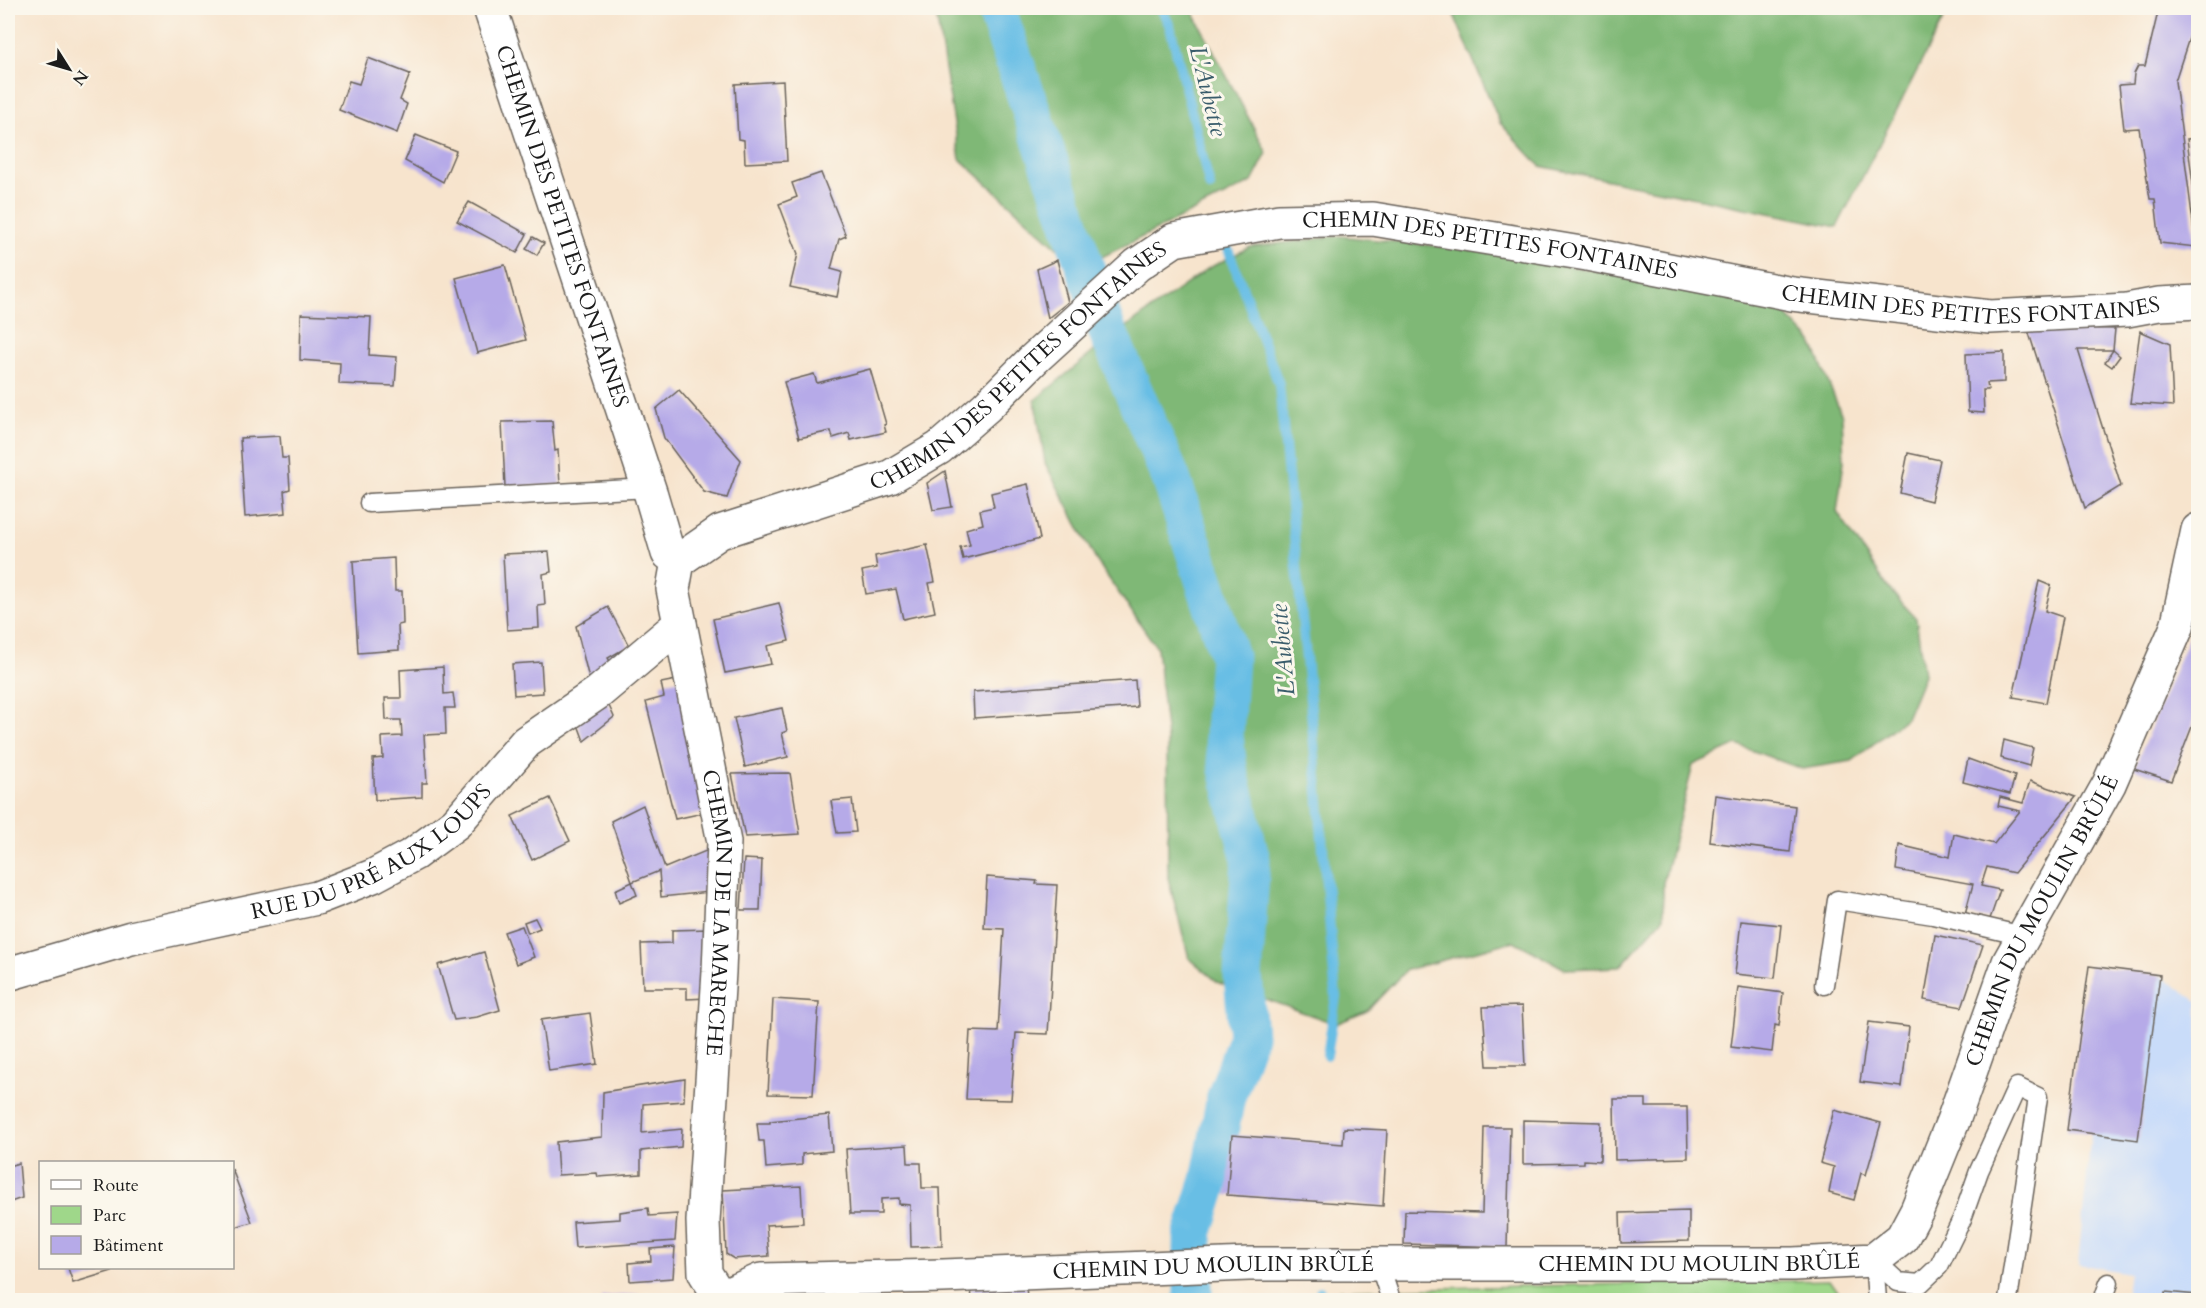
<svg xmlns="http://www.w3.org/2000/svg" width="2206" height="1308" font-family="Cardo,serif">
  <rect width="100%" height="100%" fill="#fbf7ec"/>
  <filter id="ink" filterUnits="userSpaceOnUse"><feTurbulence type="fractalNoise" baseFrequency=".0167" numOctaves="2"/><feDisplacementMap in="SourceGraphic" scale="12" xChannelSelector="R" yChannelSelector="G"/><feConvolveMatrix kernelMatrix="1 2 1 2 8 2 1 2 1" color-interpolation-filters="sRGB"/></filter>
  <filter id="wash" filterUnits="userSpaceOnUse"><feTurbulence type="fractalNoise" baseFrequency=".008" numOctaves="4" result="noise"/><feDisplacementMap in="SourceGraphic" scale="24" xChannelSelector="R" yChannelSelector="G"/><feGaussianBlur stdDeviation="1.35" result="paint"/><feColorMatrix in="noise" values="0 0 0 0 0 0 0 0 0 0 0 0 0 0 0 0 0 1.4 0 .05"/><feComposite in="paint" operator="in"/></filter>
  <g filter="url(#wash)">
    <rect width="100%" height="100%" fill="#f7e4cd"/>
    <path fill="#c9dcf9" d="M2160,975L2198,1002V1300H2125L2129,1273L2078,1264L2091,1133L2139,1139Z"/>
    <path fill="#9fd78a" stroke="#5e7a53" stroke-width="1.5" d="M1830,1280L1844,1300H1340L1339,1290Z"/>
    <g fill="#7fb876" stroke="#4e6a49" stroke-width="1.5">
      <path d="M935,8H1191L1267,153L1252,182L1080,268L960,159Z"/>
      <path d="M1451,8H1949L1837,227L1540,166L1500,123Z"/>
      <path d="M1340,236L1473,250L1709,290L1785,314L1812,342L1842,416L1844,461L1837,512L1889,589L1916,618L1924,675L1906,718L1852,761L1802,769L1737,745L1693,765L1663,883V918L1620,967L1565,969L1514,941L1406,970L1367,1011L1336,1024L1219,983L1189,958L1168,878L1167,739L1157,648L1096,560L1045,463L1035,400L1104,343L1209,268L1250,247Z"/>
    </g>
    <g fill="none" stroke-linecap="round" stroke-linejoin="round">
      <g stroke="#68bee5" stroke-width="10">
        <path d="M1161,8L1170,26L1210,187"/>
        <path d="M1228,249L1279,384L1310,699L1336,997L1327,1056"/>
        <path d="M1320,1291L1321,1300"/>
      </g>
      <path stroke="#68bee5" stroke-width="39" d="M996,8L1106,328L1171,478L1229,656L1224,736L1228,769L1251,860L1243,975L1248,1036L1226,1097L1210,1180L1193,1234V1300"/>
    </g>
    <g id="blocks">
      <g fill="#b6aae8">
        <path d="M2159,8H2198V11H2196L2192,29L2175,81L2196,247L2160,243L2155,199H2150L2139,128L2124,129L2119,85L2133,84L2134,74L2138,66H2145Z"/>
        <path d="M368,58L410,74L400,100L407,104L397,133L339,110L349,81L359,84Z"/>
        <path d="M783,81L787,161L745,163L744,140L738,139L735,84Z"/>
        <path d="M416,135L456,151L443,182L405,161Z"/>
        <path d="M2198,138V198L2195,199L2187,139Z"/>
        <path d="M821,173L846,236L839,239L831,269L842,272L837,297L790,287L798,254L779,204L797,197L792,183Z"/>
        <path d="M469,202L527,234L517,253L457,221Z"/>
        <path d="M533,237L544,243L537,255L526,249Z"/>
        <path d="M1057,260L1068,302L1048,318L1037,269Z"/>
        <path d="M505,265L526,340L477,353L456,278Z"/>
        <path d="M301,314L371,317L369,355L397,357L395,386L339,384L340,363L300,360Z"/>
        <path d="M2027,327L2115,329L2113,350H2078L2121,486L2085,508Z"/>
        <path d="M2140,331L2170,344L2173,406L2130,403Z"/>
        <path d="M2113,350L2120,356L2112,367L2105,362Z"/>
        <path d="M2004,352V382L1987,383L1988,390H1983L1984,413L1968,412L1966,354Z"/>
        <path d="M870,369L886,424L884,425L886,432L851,440L849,433L833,438L831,431L799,438L784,382L814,374L817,383Z"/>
        <path d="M679,390L741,460L727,498L704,492L664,438L656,409Z"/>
        <path d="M552,421L555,451L558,450L560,485L505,487L502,422Z"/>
        <path d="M280,436L282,458H288L290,489L284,491L286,513L245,517L240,438Z"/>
        <path d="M1908,453L1940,460L1931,501L1900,493Z"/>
        <path d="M945,471L952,507L933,510L927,483Z"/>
        <path d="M1028,484L1040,539L963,559L960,547L970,545L966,529L983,524L980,510L994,507L991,493Z"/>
        <path d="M927,545L935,582L929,583L935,612L903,619L896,589L866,594L862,571L877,568L875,556Z"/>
        <path d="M549,552L551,572L543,574L545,605L538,606L539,628L507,630L503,554Z"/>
        <path d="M394,558L395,591H402L403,624L398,625L399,650L358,653L353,561Z"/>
        <path d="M2039,581L2051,586L2045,611L2063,617L2046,703L2013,697Z"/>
        <path d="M779,603L789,641L767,646L771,664L725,673L713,619Z"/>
        <path d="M608,607L629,646L608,658L614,668L591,687L576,626Z"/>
        <path d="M2198,613V711L2171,781L2134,769Z"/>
        <path d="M541,662L543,693L514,695L512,664Z"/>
        <path d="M443,667L444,694L453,693L455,708H445L446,734L424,735L427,783H422V797L375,800L373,759L383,758L382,737L402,736L401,720H386L385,698H401L400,670Z"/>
        <path d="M681,679L708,812L675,819L646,702L664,697L661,683Z"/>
        <path d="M1135,680L1137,707L974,718L973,692Z"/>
        <path d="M606,699L614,717L584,741L577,722Z"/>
        <path d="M782,708L787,731L782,733L788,757L745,767L734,718Z"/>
        <path d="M2004,740L2033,748L2029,766L2001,758Z"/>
        <path d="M1968,759L2015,776L2010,794L1963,782Z"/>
        <path d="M790,773L800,834L745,837L732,774Z"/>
        <path d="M2030,781L2076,797L2014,873L1987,867L1981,886L2000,890L1990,919L1965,914L1973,884L1896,870L1899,845L1950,857L1954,834L1994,844L2020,811L1998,806L2000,797L2023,803Z"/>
        <path d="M1715,795L1795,806L1790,852L1710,842Z"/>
        <path d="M550,798L570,841L532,860L512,816Z"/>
        <path d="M852,799L856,832L837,833L831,801Z"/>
        <path d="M643,805L665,868L708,850L709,892L661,897L659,871L632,882L611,821Z"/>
        <path d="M744,859L762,860L760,910H741Z"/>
        <path d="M987,877L1037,881L1036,884L1057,885L1048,1034L1016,1033L1011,1100L966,1099L970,1031L998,1032L1004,929L984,928Z"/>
        <path d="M632,882L637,895L619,903L615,890Z"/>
        <path d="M535,918L540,928L528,933L524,922Z"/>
        <path d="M1741,921L1781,925L1775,978L1735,974Z"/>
        <path d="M522,926L534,957L516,964L504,932Z"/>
        <path d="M710,929L707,998L687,999V988H643L641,944L672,943V930Z"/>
        <path d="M1935,935L1983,945L1962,1007L1924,1000Z"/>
        <path d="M484,952L500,1010L477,1017L454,1020L438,965Z"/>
        <path d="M2089,966L2160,975L2138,1140L2067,1130Z"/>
        <path d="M1738,987L1783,993L1779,1026L1775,1025L1772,1052L1731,1047Z"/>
        <path d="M773,999L819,1002L813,1095L768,1094Z"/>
        <path d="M1522,1006L1525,1066H1487L1483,1007Z"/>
        <path d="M590,1013L597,1064L549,1071L541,1020Z"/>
        <path d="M1869,1022L1909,1027L1902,1087L1860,1082Z"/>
        <path d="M685,1079L684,1101L643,1104L642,1133L682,1129L681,1147L641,1151V1174L598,1177L597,1173L558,1175L556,1142L602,1137L603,1092Z"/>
        <path d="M1614,1099H1646V1107H1687L1688,1158L1615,1160Z"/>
        <path d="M1834,1110L1881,1123L1866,1175L1861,1173L1854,1200L1829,1193L1834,1167L1820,1163Z"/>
        <path d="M829,1115L832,1151L802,1154V1165L766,1168L764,1141H759L757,1123H770V1121Z"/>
        <path d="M1523,1120L1601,1122L1600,1161L1584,1160V1163L1523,1164Z"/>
        <path d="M1484,1127H1510L1507,1247L1404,1244L1405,1211L1482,1213Z"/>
        <path d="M1344,1128L1387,1130L1383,1206L1227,1195L1232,1135L1343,1144Z"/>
        <path d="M907,1145L908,1163H921L922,1188H940L942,1246L911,1247L910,1205L899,1204V1198L881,1199V1214H850L846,1149Z"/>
        <path d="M19,1163L22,1198L8,1203V1166Z"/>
        <path d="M232,1169L252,1222L232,1228Z"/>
        <path d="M801,1186L803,1223L766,1225L769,1256L734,1259L726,1254L723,1190Z"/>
        <path d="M648,1208L649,1216L677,1214L675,1241L575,1248L573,1222L620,1219V1212Z"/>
        <path d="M1689,1211V1241L1621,1243L1620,1213Z"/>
        <path d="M675,1247L673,1278L630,1281L629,1263L651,1261L650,1249Z"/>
        <path d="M68,1268H111L112,1271L73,1283Z"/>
        <path d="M1026,1284L1027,1300H972L971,1287Z"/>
        <path d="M839,1292V1300H798V1298L816,1293Z"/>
        <path d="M2165,1292L2198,1295V1300H2165Z"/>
        <path d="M639,1294V1300H601V1297Z"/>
      </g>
    </g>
  </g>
  <g filter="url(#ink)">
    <use href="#blocks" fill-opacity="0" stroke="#69625a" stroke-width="1.5"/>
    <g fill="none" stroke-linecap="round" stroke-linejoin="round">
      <g stroke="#69625a" stroke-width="21">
        <g id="lane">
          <path d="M369,503L649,488"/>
          <path d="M1824,985L1837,900L1933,915L2023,936"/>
          <path d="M1874,1260L1898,1282L1920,1284L1939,1266L1962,1219L1979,1171L2017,1087L2038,1097L2008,1300"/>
          <path d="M1874,1260L1877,1300"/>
          <path d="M1379,1264L1391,1300"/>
          <path d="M2103,1300L2109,1283"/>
        </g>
      </g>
      <g stroke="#69625a" stroke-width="36">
        <g id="street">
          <path id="s1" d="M490,8L651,495L668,553L678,561"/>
          <path id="s2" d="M678,561L720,532L890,477L939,448L986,407L1034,359L1137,265L1174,240L1279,221L1373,219L1587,254L1792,294L1990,317L2127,310L2159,304L2198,302"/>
          <path id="s3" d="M678,561L673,589L724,842L719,972L703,1221L705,1273L722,1300"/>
          <path id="s4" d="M8,974L131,938L317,898L373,876L414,854L456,823L526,742L599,692L680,624"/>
          <path id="s5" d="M722,1297L761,1280L943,1276L1249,1264H1793L1874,1260L1902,1238L1917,1210L1953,1121L2009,962L2109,784L2177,627L2198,530"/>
        </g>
      </g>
      <use href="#lane" stroke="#fff" stroke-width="18"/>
      <use href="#street" stroke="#fff" stroke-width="33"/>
    </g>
  </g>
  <g text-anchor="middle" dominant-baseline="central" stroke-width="6" stroke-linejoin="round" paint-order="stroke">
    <g font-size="22" fill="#1c1c1c" stroke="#fbf7ec">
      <text stroke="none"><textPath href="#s1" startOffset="230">CHEMIN DES PETITES FONTAINES</textPath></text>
      <text stroke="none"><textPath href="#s2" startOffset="921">CHEMIN DES PETITES FONTAINES</textPath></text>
      <text stroke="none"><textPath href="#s2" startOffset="1407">CHEMIN DES PETITES FONTAINES</textPath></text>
      <text stroke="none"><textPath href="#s2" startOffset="399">CHEMIN DES PETITES FONTAINES</textPath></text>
      <text stroke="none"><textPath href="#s4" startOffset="388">RUE DU PRÉ AUX LOUPS</textPath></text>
      <text stroke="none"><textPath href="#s3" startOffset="357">CHEMIN DE LA MARECHE</textPath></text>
      <text stroke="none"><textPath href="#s5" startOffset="1539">CHEMIN DU MOULIN BRÛLÉ</textPath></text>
      <text stroke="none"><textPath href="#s5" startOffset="981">CHEMIN DU MOULIN BRÛLÉ</textPath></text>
      <text stroke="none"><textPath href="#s5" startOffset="495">CHEMIN DU MOULIN BRÛLÉ</textPath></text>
    </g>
    <g font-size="24" font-style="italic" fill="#3a5d6c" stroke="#fbf7ec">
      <text transform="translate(1208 91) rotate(76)">L'Aubette</text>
      <text transform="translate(1283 650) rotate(-95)">L'Aubette</text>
    </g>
  </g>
  <rect width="2206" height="1308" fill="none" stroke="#fbf7ec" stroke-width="30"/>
  <rect x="39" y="1161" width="195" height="108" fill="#fbf7ec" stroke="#a29f99" stroke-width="1.5"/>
  <rect x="51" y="1180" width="30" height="9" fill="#ffffff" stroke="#a29f99" stroke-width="1.5"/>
  <text x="93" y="1191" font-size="18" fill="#1c1c1c">Route</text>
  <rect x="51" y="1206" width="30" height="18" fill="#9fd78a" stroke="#a29f99" stroke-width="1.5"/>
  <text x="93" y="1221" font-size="18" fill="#1c1c1c">Parc</text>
  <rect x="51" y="1236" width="30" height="18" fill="#b6aae8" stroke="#a29f99" stroke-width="1.5"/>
  <text x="93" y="1251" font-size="18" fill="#1c1c1c">Bâtiment</text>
  <g transform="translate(69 69) rotate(127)" stroke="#fbf7ec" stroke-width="4.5" paint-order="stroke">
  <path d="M0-4.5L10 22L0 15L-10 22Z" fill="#1c1c1c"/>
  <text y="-9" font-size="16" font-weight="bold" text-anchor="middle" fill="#1c1c1c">N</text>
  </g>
</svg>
